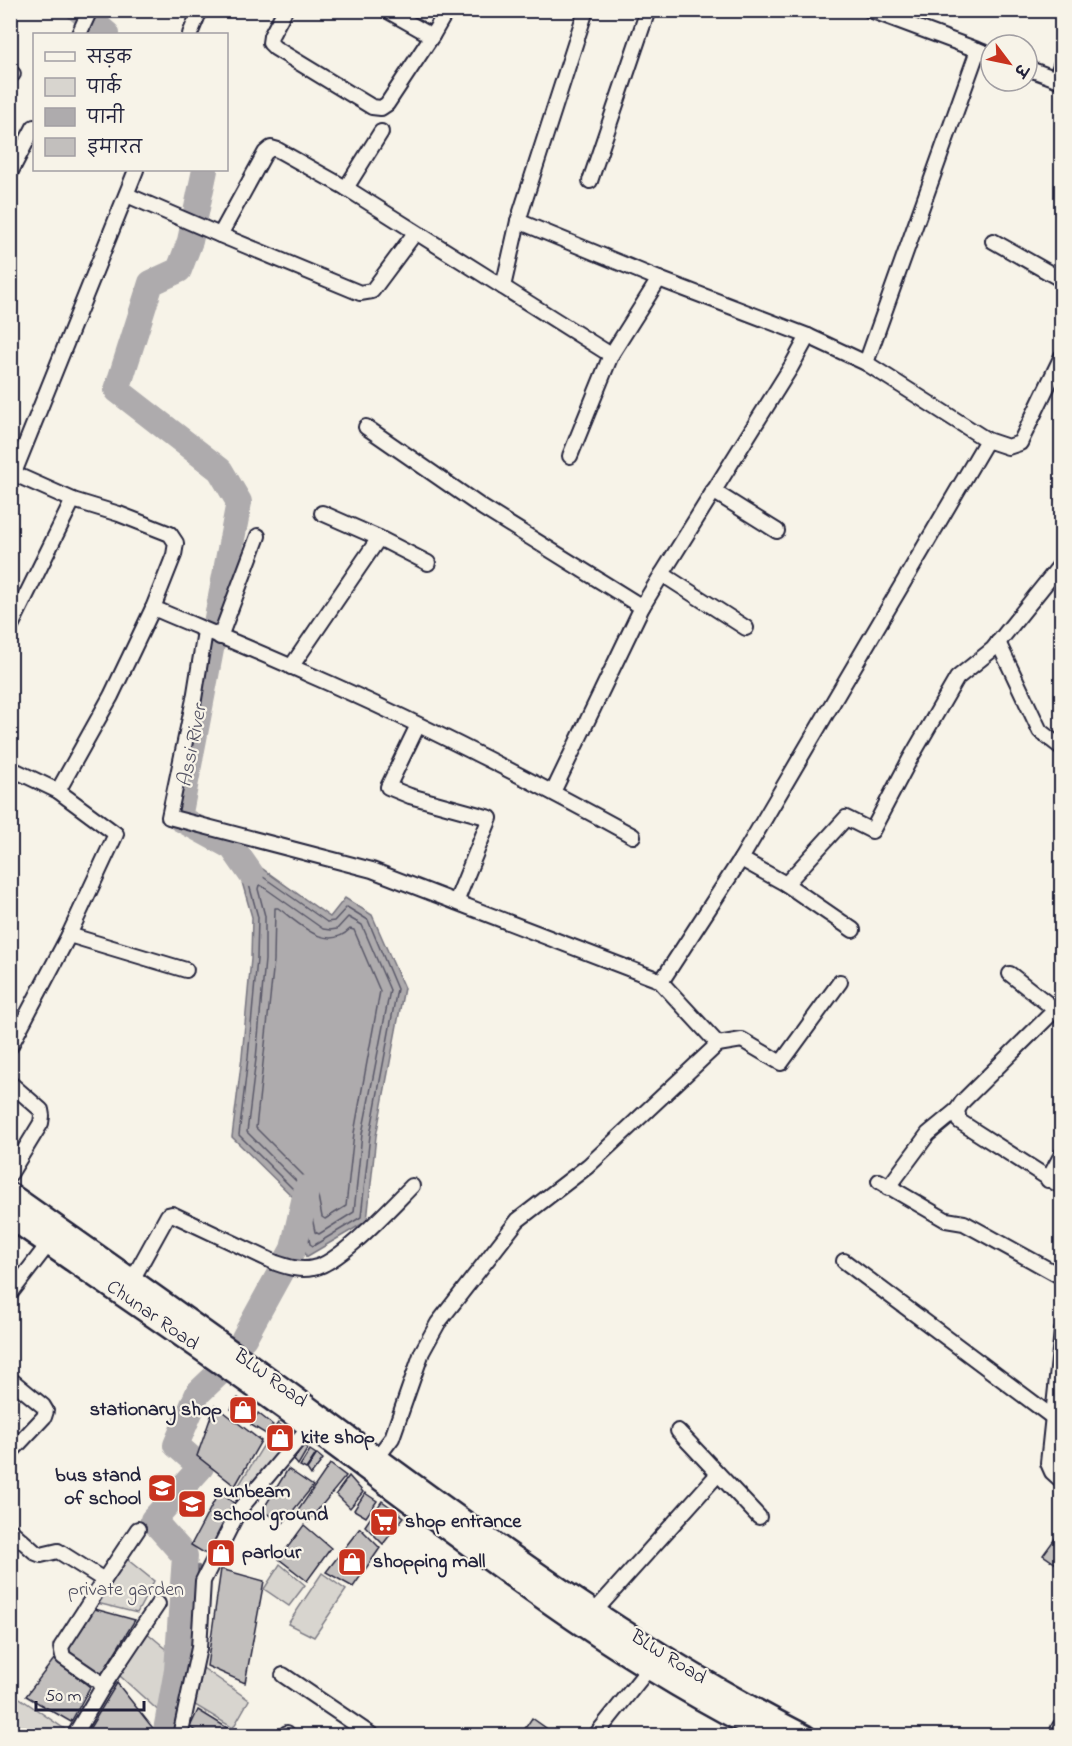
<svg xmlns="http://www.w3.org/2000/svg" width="1072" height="1746" font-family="'Indie Flower','Playpen Sans Deva',sans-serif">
  <rect width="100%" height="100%" fill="#f7f3e8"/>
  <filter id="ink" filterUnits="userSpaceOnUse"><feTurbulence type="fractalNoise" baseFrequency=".0167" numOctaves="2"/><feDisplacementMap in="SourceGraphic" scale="12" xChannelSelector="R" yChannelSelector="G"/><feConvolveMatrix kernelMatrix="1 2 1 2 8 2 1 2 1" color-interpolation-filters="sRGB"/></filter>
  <g filter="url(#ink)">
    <g fill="#d8d5cf" stroke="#7d7c85" stroke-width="1.5">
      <path d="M265,1443L279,1454L250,1490L239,1485Z"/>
      <path d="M123,1556L154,1581L137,1613L93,1602Z"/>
      <path d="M280,1564L305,1585L289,1606L264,1589Z"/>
      <path d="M322,1573L346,1590L314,1637L288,1624Z"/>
      <path d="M145,1631L170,1652L164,1716L119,1675Z"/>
      <path d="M203,1668L249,1700L233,1728L195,1705Z"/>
      <path d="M11,1692L66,1730L63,1735H11Z"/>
    </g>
    <path fill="#aeabad" stroke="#76747f" stroke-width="1.5" d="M232,847L330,917L345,898L372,915L404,988L376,1136L367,1221L306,1257L296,1200L232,1137L242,1057L251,959L252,917Z"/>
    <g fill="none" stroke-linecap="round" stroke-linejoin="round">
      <g stroke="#5a5969" stroke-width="1.5">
        <path d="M246,867H249L327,922L334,921L347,907L368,920L397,989L370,1135L361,1217L313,1246L310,1244L301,1197L239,1135L248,1058L257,959L258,917L245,870Z"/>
        <path d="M259,885L262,886L323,929L330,930L337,929L348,917L362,925L390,990L362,1134L354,1212L319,1234L315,1232L307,1192L247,1132L256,1059L265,960V916L258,889Z"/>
        <path d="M275,908H278C299,923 326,953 350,929L354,930L380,991L354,1133L346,1206L325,1219L322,1217L318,1196L314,1186L256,1128L274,961Z"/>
      </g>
      <path stroke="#76747f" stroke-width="4.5" d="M175,1728L198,1567"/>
      <g stroke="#aeabad" stroke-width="26">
        <path d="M79,10L107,34"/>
        <path d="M205,170L190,241L179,270L151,283L117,390L220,470L239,502L179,818L232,847L251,874"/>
        <path d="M244,1338L293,1249L307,1188"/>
        <path d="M165,1736L177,1670L185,1556L153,1520L201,1467L176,1445L198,1393L219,1373"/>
      </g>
    </g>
    <g fill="#c2bfbd" stroke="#22223b" stroke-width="1.5">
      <path d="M238,1398L255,1412L249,1422L231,1409Z"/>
      <path d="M215,1405L261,1441L235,1486L197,1456Z"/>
      <path d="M258,1413L273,1425L266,1434L251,1425Z"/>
      <path d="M278,1423L294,1435L283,1451L266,1440Z"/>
      <path d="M303,1444L308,1448L298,1465L294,1460Z"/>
      <path d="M310,1450L316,1454L306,1469L300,1466Z"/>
      <path d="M317,1454L323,1459L311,1475L307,1469Z"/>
      <path d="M330,1464L346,1476L308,1522L295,1515Z"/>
      <path d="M288,1469L313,1486L283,1523L262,1511Z"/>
      <path d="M349,1476L363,1492L350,1508L336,1494Z"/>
      <path d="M219,1492L235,1504L209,1556L191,1545Z"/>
      <path d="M365,1493L377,1501L366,1517L354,1510Z"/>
      <path d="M382,1501L404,1517L383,1544L365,1526Z"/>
      <path d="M304,1525L331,1548L307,1581L279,1559Z"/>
      <path d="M360,1528L380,1548L353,1587L326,1572Z"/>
      <path d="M1062,1529V1568L1043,1555Z"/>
      <path d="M221,1569L264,1581L245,1683L207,1666Z"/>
      <path d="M91,1608L135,1620L101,1675L68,1651Z"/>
      <path d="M54,1659L90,1687L71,1722L26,1696Z"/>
      <path d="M117,1683L156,1732V1736H85Z"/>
      <path d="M198,1710L229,1729L225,1736H202L190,1727Z"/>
      <path d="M532,1718L546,1728L540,1736H520Z"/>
    </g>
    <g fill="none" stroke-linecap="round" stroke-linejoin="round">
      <g stroke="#22223b" stroke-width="18">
        <g id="street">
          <path d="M285,10L271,36L270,43L275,48L372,107L381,108L387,104L432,36"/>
          <path d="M386,10L432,36L447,10"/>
          <path d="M870,10L991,55"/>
          <path d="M79,34L90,10"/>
          <path d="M190,34L200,10"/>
          <path d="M1027,68L1062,81"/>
          <path d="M10,73L13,74"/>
          <path d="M1056,79L1062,62"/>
          <path d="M10,173L34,127"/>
          <path d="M590,181L648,10"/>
          <path d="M346,188L381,132"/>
          <path d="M127,195L220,235L265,153L271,148L278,150L346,188L503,287L518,221L586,10"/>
          <path d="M518,221L659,279L808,336L866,363L978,50"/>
          <path d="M220,235L360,293L372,291L415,233"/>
          <path d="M993,241L1062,280"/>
          <path d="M503,287L611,355"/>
          <path d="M866,363L987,440"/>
          <path d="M366,427L483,508L642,607L662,574"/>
          <path d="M570,456L611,355L659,279"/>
          <path d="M10,472L73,500L119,514L170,534L176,543L174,555L153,608L111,696L58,791"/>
          <path d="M14,473L136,170"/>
          <path d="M713,491L777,531"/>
          <path d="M322,513L379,538"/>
          <path d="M153,608C205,630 257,651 308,674C419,722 527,778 633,836"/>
          <path d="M10,628L73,500"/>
          <path d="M746,628L662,574L791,367L808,336"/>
          <path d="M205,631L194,699L169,817L372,870L659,980L663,979L741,859L987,440L1008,447L1020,443L1062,356"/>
          <path d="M220,637L258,536"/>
          <path d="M998,642L1040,731L1062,748"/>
          <path d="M291,667L379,538L428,563"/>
          <path d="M418,725L388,787L410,796L490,818L456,902"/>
          <path d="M10,768L58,791L116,834L69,935L10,1047"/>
          <path d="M553,792L642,607"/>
          <path d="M741,859L786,884L853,930"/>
          <path d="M786,884L846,818L872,831L910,759L957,678L993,649L1062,563"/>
          <path d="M69,935L186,970"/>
          <path d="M1010,974L1062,1015"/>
          <path d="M718,1044L742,1040L781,1063L840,982"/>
          <path d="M10,1083L41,1110L42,1116L41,1123L10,1174"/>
          <path d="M957,1110L959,1121L1062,1187"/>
          <path d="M1048,1180L1062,1154"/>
          <path d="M879,1181L946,1220L964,1223L1062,1277"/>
          <path d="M888,1188L928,1134L957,1110L963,1101L1055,1010"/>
          <path d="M844,1261L1051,1416"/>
          <path d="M132,1280L168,1215L172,1214L276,1263C288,1267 300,1271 313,1268C339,1264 392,1206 412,1186"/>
          <path d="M10,1294L53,1238"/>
          <path d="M1062,1331L1048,1463L1052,1472L1062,1481"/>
          <path d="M10,1379L43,1406L46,1411L44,1417L10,1453"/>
          <path d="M678,1431L759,1517"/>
          <path d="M376,1459L392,1438L422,1352L438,1323L518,1220L588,1166L718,1044L659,980"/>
          <path d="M10,1530L36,1553L41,1555L58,1551L104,1580L61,1647L63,1657L104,1685L74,1736"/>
          <path d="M104,1580L138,1529"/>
          <path d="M595,1611L718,1474"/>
          <path d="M283,1675L373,1736"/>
          <path d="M104,1685L158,1604"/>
          <path d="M180,1736L199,1648L203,1581L239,1510L314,1421"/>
          <path d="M285,1736L287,1733"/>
          <path d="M595,1736L654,1662"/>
        </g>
      </g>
      <g stroke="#22223b" stroke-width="24">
        <path id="secondary" d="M1059,1736L1062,1729"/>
      </g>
      <g stroke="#22223b" stroke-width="26">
        <g id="primary">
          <path d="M10,1194C113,1267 216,1339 317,1414C473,1529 631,1648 805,1736"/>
          <path d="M10,1217C110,1287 212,1355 310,1427C459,1536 604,1654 771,1736"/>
        </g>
      </g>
      <use href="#street" stroke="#f7f3e8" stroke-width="14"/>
      <use href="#secondary" stroke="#f7f3e8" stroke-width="20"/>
      <use href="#primary" stroke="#f7f3e8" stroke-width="21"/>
    </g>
  </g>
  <defs>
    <g id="shop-square" transform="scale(1.5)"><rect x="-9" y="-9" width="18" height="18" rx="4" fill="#c8321e" stroke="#f7f3e8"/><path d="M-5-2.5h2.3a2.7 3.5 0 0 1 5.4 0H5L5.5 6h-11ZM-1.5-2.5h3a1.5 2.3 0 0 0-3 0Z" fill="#fff"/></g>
    <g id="school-square" transform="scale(1.5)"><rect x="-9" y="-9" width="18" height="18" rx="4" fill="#c8321e" stroke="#f7f3e8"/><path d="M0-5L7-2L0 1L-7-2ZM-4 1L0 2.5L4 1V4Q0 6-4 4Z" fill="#fff"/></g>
    <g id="supermarket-square" transform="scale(1.5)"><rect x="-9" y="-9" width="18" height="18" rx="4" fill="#c8321e" stroke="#f7f3e8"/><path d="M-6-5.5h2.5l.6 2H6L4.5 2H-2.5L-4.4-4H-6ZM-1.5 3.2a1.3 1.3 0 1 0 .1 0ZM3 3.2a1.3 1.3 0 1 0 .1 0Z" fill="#fff"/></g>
  </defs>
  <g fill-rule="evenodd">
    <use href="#shop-square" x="243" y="1410"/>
    <use href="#shop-square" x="280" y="1438"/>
    <use href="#school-square" x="162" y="1488"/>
    <use href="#school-square" x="192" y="1504"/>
    <use href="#supermarket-square" x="384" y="1522"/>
    <use href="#shop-square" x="221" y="1553"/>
    <use href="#shop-square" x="352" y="1562"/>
  </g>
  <g text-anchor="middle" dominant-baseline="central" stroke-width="4.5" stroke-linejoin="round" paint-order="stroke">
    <g font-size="20" fill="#22223b" stroke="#f7f3e8">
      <text transform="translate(152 1316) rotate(35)">Chunar Road</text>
      <text transform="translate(270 1379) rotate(36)">BLW Road</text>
      <text transform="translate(668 1658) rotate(32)">BLW Road</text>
    </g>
    <g font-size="20" font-weight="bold" fill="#22223b" stroke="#f7f3e8" text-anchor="start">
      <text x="222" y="1410" text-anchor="end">stationary shop</text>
      <text x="301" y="1438">kite shop</text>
      <text x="141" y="1476" text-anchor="end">bus stand<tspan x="141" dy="23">of school</tspan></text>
      <text x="213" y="1492">sunbeam<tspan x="213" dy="23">school ground</tspan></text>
      <text x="405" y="1522">shop entrance</text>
      <text x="242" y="1553">parlour</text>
      <text x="373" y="1562">shopping mall</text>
    </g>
    <g font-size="20" fill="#504f60" stroke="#f7f3e8">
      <text x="126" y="1590">private garden</text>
    </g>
    <g font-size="21" font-style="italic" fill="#535263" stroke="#f7f3e8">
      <text transform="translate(193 746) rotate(-79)">Assi River</text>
    </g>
  </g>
  <rect width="1072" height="1746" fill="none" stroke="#f7f3e8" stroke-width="36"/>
  <rect x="18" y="18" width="1036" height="1710" fill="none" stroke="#22223b" stroke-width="2" filter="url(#ink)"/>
  <rect x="33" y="33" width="195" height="138" fill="#f7f3e8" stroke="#a29fa3" stroke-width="1.5"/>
  <rect x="45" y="52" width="30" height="9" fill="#f7f3e8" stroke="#a29fa3" stroke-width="1.5"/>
  <text x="87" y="63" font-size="18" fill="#22223b">सड़क</text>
  <rect x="45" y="78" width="30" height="18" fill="#d8d5cf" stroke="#a29fa3" stroke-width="1.5"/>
  <text x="87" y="93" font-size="18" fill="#22223b">पार्क</text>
  <rect x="45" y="108" width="30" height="18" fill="#aeabad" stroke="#a29fa3" stroke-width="1.5"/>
  <text x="87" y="123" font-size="18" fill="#22223b">पानी</text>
  <rect x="45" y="138" width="30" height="18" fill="#c2bfbd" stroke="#a29fa3" stroke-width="1.5"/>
  <text x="87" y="153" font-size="18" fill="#22223b">इमारत</text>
  <g transform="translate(1009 63) rotate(122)"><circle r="28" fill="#f7f3e8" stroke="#a29fa3" stroke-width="1.5"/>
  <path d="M0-4.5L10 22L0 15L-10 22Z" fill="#c8321e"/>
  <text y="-9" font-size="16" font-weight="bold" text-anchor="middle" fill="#22223b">उ</text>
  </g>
  <path d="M36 1701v9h108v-9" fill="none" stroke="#22223b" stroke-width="3"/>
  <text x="45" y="1701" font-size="18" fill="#22223b" stroke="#f7f3e8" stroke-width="4.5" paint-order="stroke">50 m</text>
</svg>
